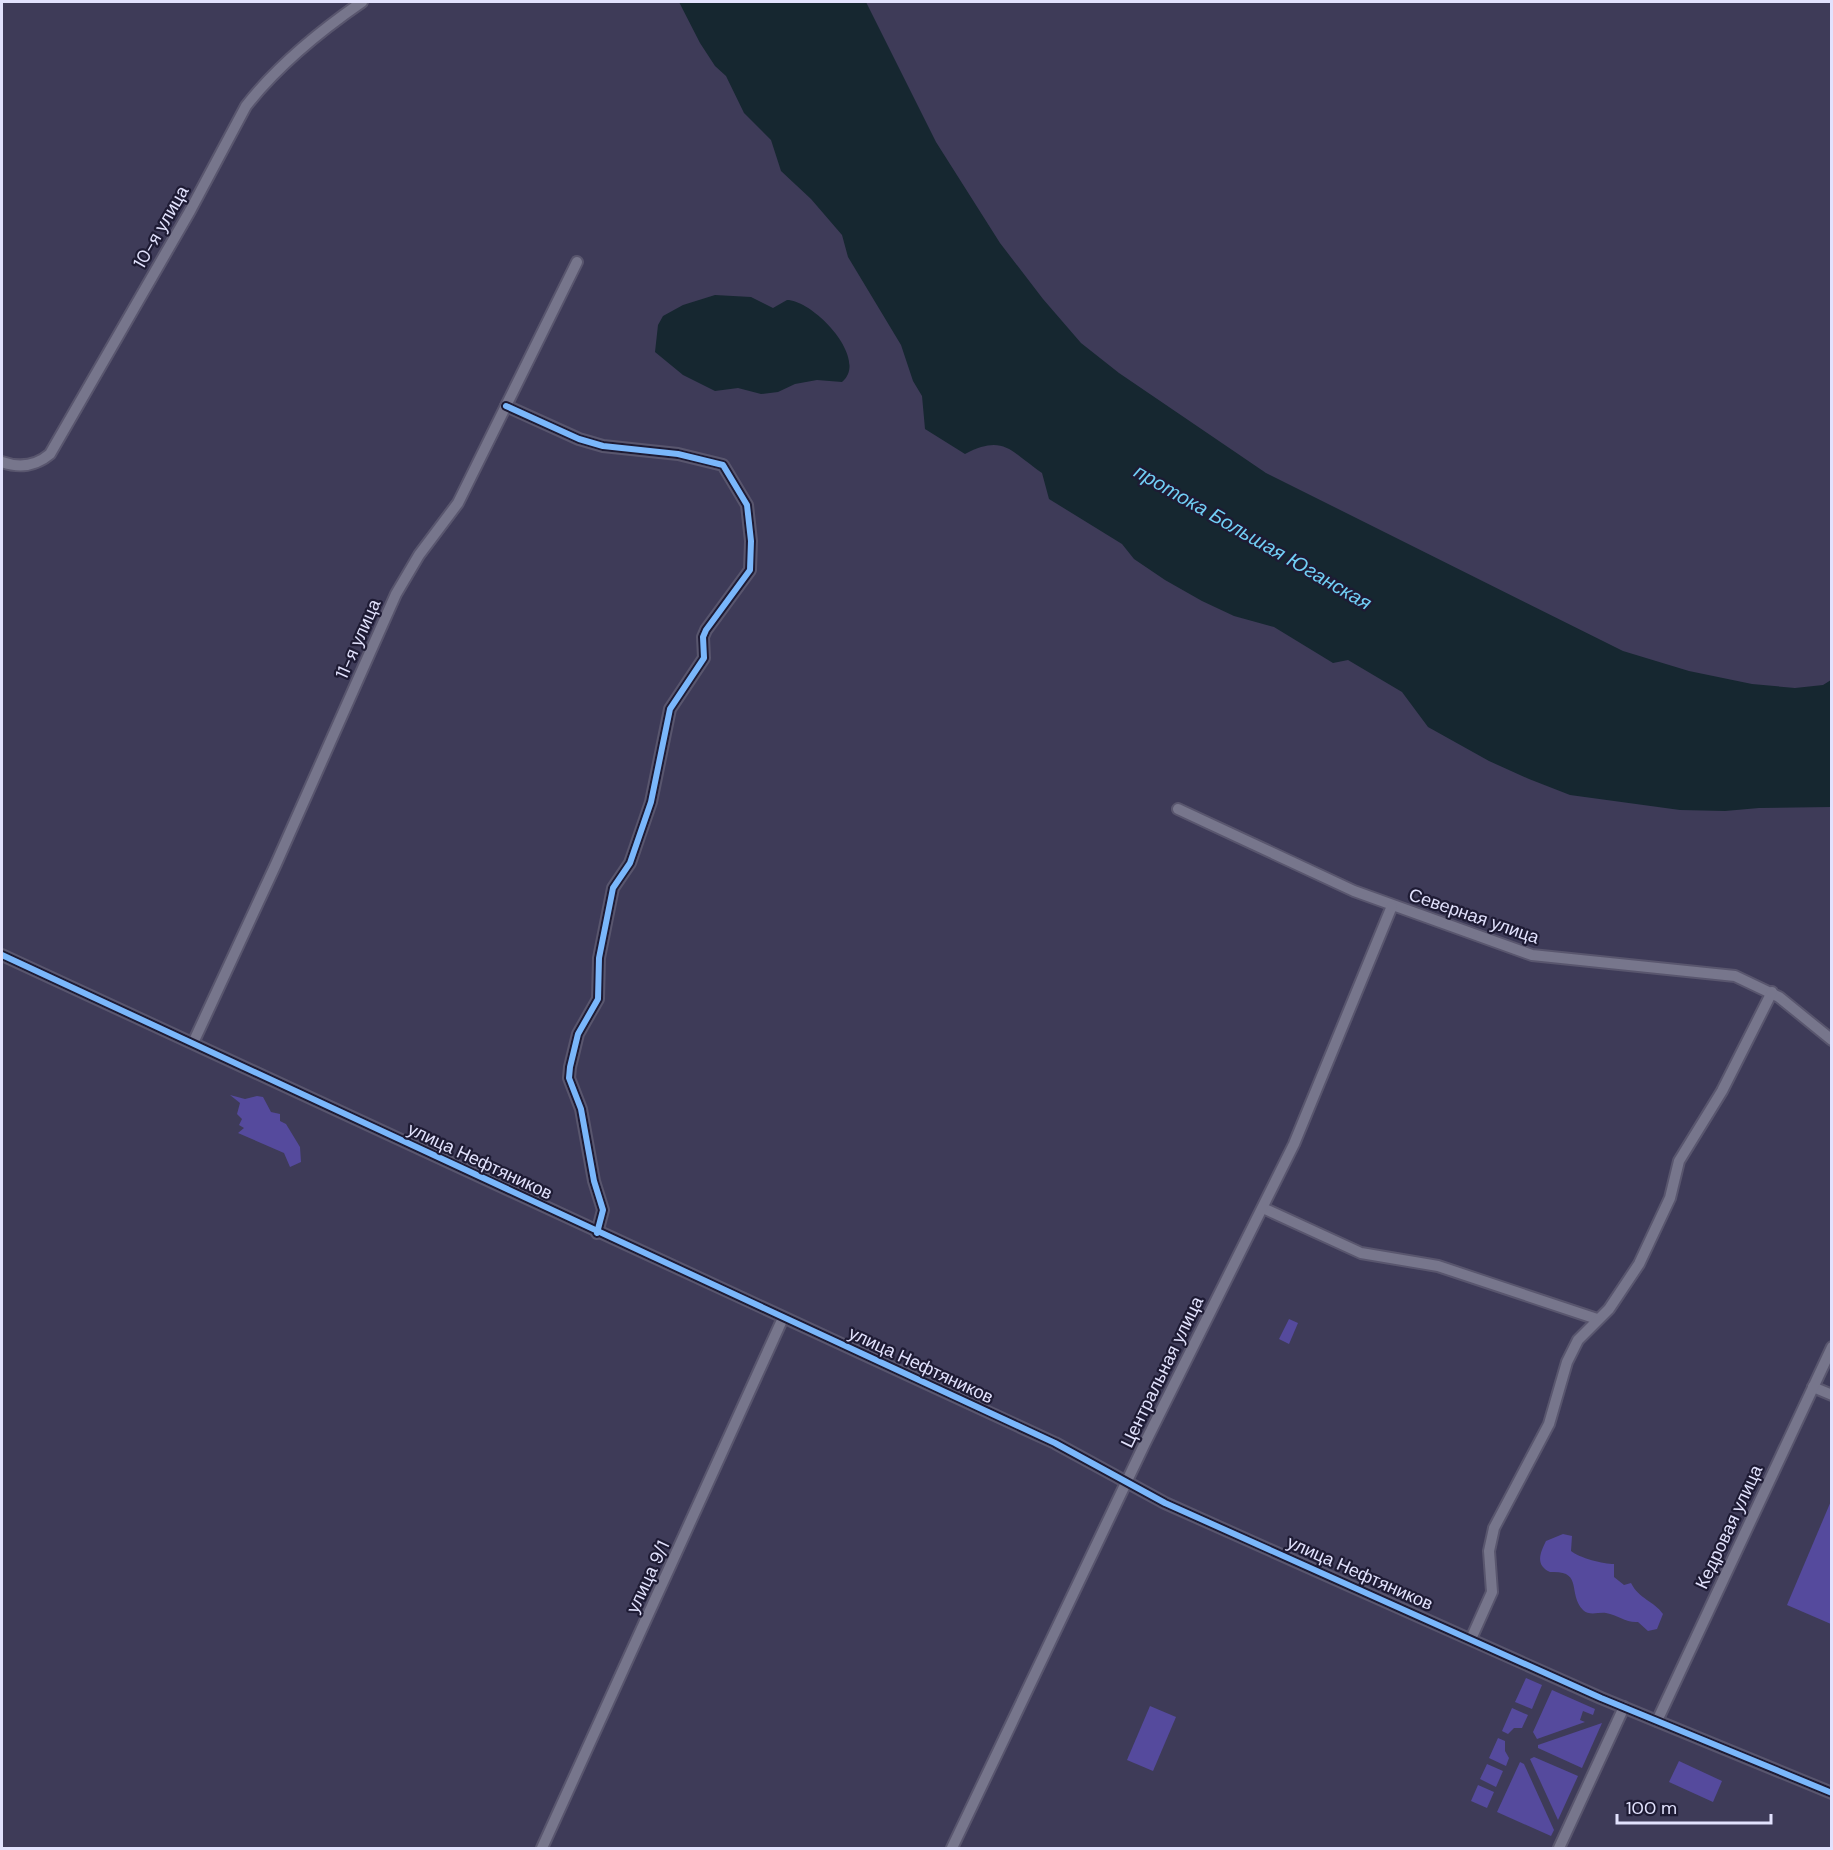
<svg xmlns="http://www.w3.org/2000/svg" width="1833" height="1850" font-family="'DM Sans',sans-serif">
  <rect width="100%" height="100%" fill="#3e3b58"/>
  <g fill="#554a9d">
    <path d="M230,1095L245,1099L257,1096L263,1097L271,1112L280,1114V1121L286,1124L300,1147L301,1162L290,1167L284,1153L238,1133L244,1128L239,1125L242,1119L237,1114L240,1103Z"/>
    <path d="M1289,1319L1298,1323L1289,1344L1279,1339Z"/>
    <path d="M1831,1501V1624L1787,1605Z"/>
    <path d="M1563,1534L1572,1536L1571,1551C1579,1558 1604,1564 1614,1564V1577L1624,1585L1631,1583C1639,1599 1654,1601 1663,1614L1657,1629L1648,1631L1638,1622C1626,1623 1618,1615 1606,1613C1598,1612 1589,1616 1583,1610C1567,1593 1584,1570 1550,1572C1535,1565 1540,1553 1546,1541Z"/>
    <path d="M1526,1678L1542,1685L1532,1709L1515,1702Z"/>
    <path d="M1552,1690L1595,1709L1593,1715L1583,1711L1580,1720L1585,1722L1537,1739L1533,1732Z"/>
    <path d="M1150,1706L1176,1717L1153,1771L1127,1760Z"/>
    <path d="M1512,1708L1528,1715L1522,1728H1514L1508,1734L1502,1731Z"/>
    <path d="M1602,1723L1582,1768L1538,1748V1745Z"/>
    <path d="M1498,1738L1505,1741V1751L1509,1758L1506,1766L1489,1758Z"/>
    <path d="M1534,1757L1578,1776L1558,1820L1530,1759Z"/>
    <path d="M1679,1761L1722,1781L1713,1802L1669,1782Z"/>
    <path d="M1520,1762L1524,1764L1554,1830L1551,1836L1497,1812Z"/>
    <path d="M1487,1764L1503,1771L1496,1787L1480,1779Z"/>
    <path d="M1478,1785L1494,1792L1487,1808L1471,1801Z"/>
  </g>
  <g fill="#162730">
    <path d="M679,2H866L936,142L1000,243L1043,299L1081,343L1119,373L1266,473L1623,651L1689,671L1752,684L1795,688L1823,685L1831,680V807L1759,808L1725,811L1680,810L1570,795L1529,779L1489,761L1428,727L1402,692L1348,660L1333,663L1274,627L1234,616L1202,601L1165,580L1134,559L1122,544L1049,499L1042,473C1010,451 1004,434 965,454L925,429L922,396L913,381L901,345L848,257L842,235L811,199L781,171L771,140L744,113L726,76L715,66L700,43Z"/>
    <path d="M715,295L751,297L773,308L787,300C813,300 870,359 842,382L817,380L795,384L778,392L761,394L738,388L715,391L683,375L655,352L658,325L663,316L683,305Z"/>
  </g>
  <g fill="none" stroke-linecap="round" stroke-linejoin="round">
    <g stroke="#59566e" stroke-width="14">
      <g id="minor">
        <path d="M506,406L579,439L603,446L678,454L723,465L747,505L751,541L750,570L706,630L703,637L704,658L670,709L651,802L630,863L613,888L599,958L598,999L578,1034L570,1067L569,1078L581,1109L594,1181L603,1210L597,1233"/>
        <path d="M2,462C19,468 36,466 50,454L190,211L246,106C278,65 320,31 362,2"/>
        <path d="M1178,809L1354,891L1532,955L1735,976L1779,997L1832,1040"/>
        <path d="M2,955L1055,1443L1165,1503L1601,1698L1832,1793"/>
        <path d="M193,1043L276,864L396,594L419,555L458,503L577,262"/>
        <path d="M1263,1208L1361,1253L1438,1266L1597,1319"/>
        <path d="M1813,1387L1832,1395"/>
        <path d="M1471,1639L1492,1592L1489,1551L1494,1528L1549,1424L1567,1362L1578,1340L1609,1309L1639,1264L1670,1198L1679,1161L1722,1091L1772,992"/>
        <path d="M1657,1721L1832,1347"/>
        <path d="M542,1848L783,1318"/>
        <path d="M952,1848L1145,1443L1294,1144L1392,906"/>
        <path d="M1559,1848L1624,1707"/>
      </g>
    </g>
    <use href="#minor" stroke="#77768c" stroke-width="10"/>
    <g stroke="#1e1b34" stroke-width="10">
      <g id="cycleway">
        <path d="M506,406L579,439L603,446L678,454L723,465L747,505L751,541L750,570L706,630L703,637L704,658L670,709L651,802L630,863L613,888L599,958L598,999L578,1034L570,1067L569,1078L581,1109L594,1181L603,1210L597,1233"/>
        <path d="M2,955L1055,1443L1165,1503L1601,1698L1832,1793"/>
      </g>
    </g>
    <use href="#cycleway" stroke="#7ab7fb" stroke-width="6"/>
  </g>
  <g text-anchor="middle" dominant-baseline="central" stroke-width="4.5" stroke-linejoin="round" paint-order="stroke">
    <g font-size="18" fill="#e2e2fd" stroke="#1e1b34">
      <text transform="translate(161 227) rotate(-60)">10-я улица</text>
      <text transform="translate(358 639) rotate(-66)">11-я улица</text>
      <text transform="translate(1474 916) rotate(19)">Северная улица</text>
      <text transform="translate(480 1161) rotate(25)">улица Нефтяников</text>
      <text transform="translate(921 1365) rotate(25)">улица Нефтяников</text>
      <text transform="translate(1162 1372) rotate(-64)">Центральная улица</text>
      <text transform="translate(1729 1527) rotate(-65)">Кедровая улица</text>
      <text transform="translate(1360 1573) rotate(24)">улица Нефтяников</text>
      <text transform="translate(648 1577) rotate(-65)">улица 9/1</text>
    </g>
    <g font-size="20" font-style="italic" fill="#71cff5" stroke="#1e1b34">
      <text transform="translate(1253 537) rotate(30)">протока Большая Юганская</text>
    </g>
  </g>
  <rect width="1833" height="1850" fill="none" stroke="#e2e2fd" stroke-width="6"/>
  <path d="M1617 1814v9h154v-9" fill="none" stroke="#e2e2fd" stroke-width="3"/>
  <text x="1626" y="1814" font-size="18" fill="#e2e2fd" stroke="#1e1b34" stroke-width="4.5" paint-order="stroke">100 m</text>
</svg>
